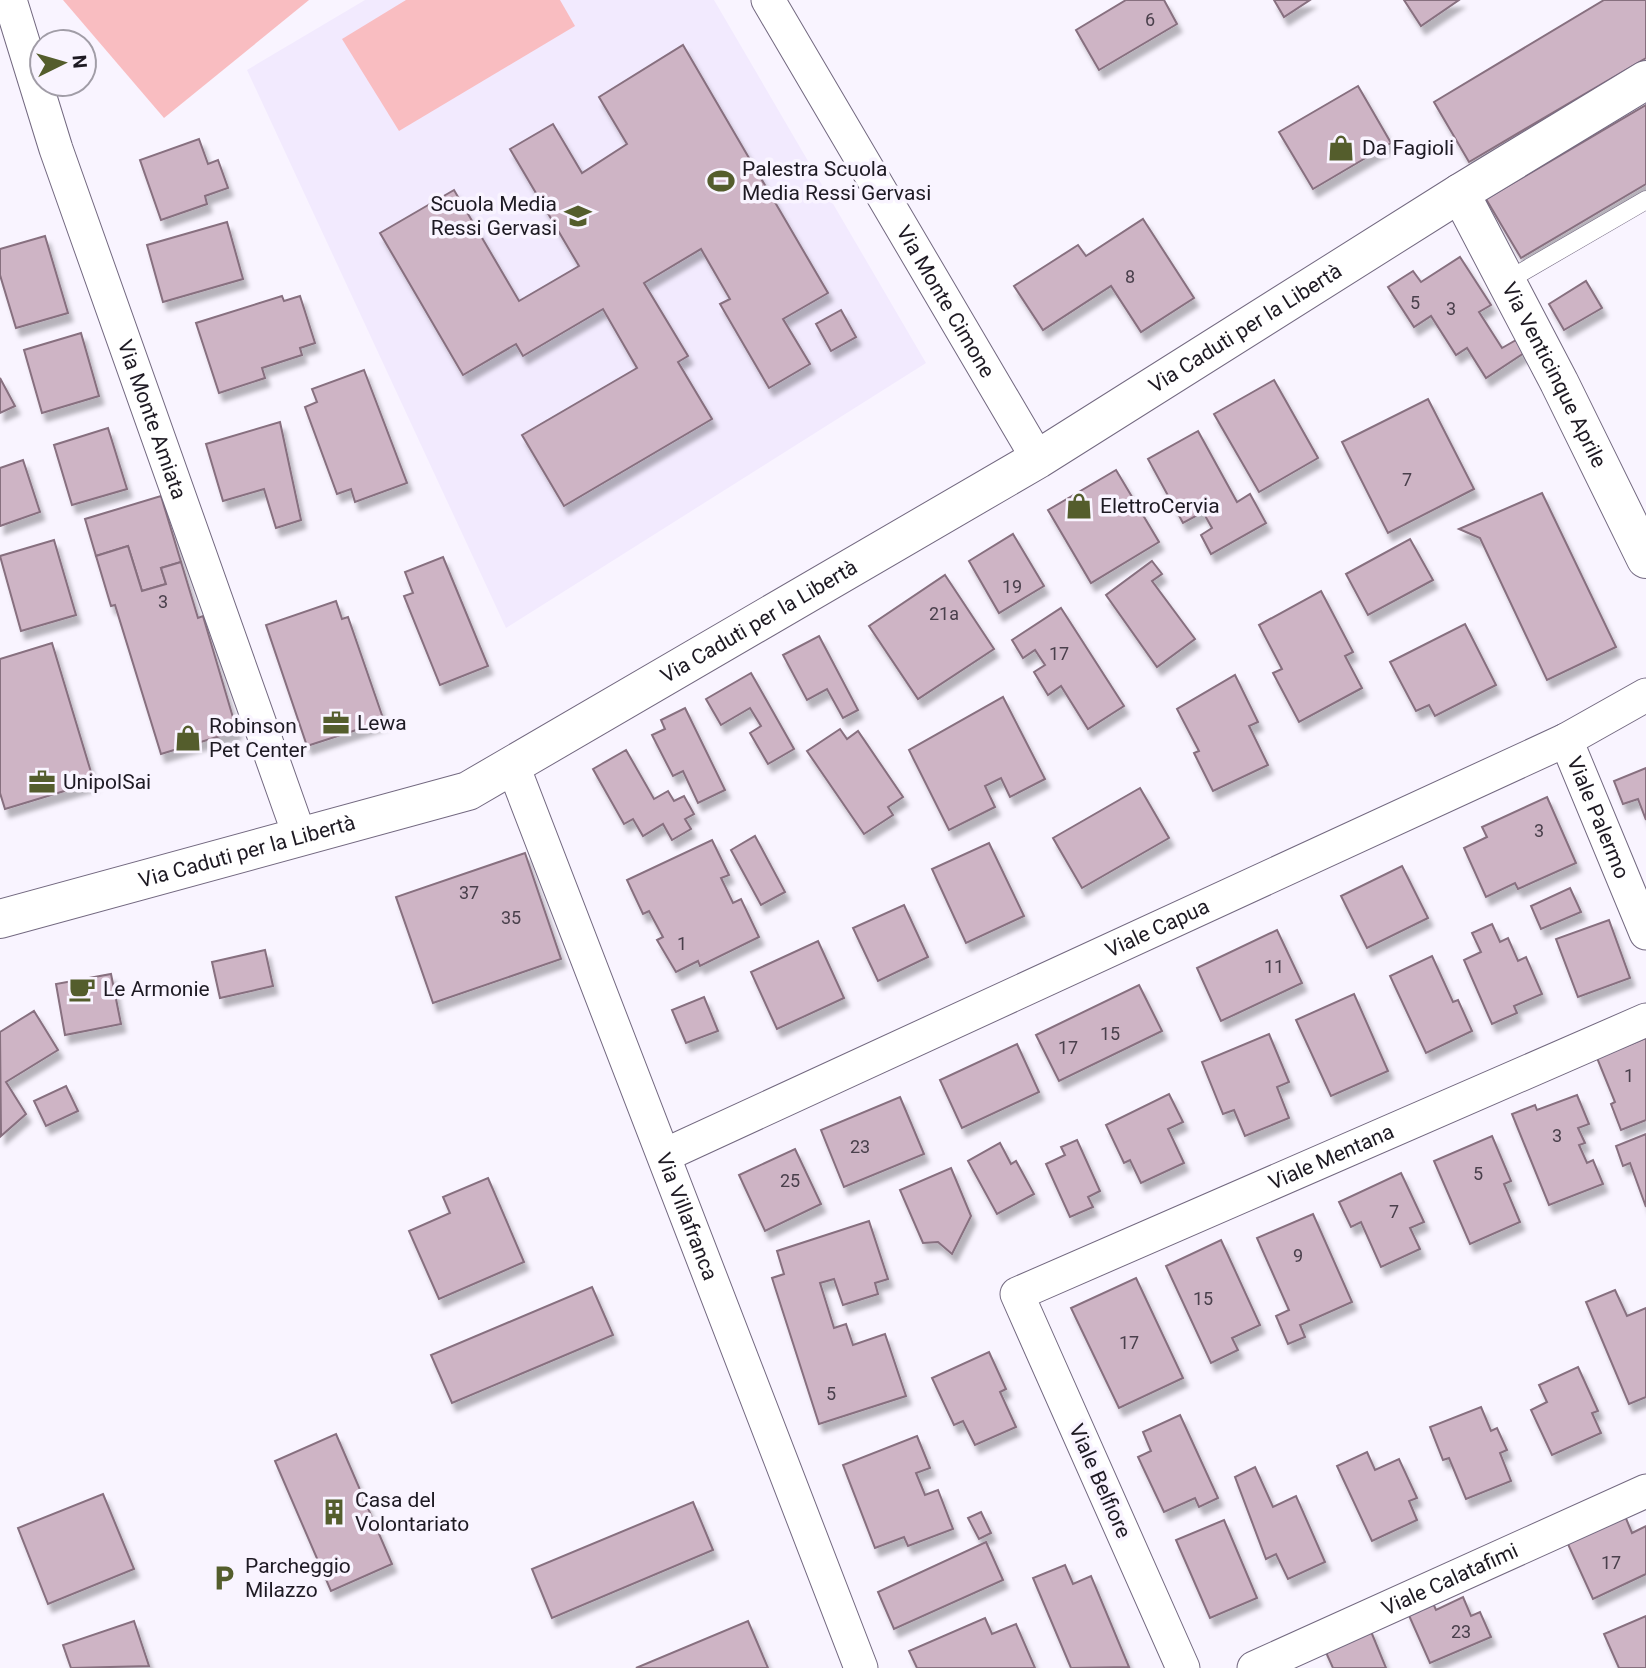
<svg xmlns="http://www.w3.org/2000/svg" width="1646" height="1668" font-family="Roboto,sans-serif">
  <defs>
    <filter id="shadow"><feDropShadow dx="4.5" dy="8" stdDeviation="2" flood-color="#0004"/></filter>
  </defs>
  <rect width="100%" height="100%" fill="#f9f4ff"/>
  <path fill="#f2eafe" d="M365,0H714L926,363L506,628L247,70Z"/>
  <g fill="#f9bdc1">
    <path d="M63,0H309L164,118Z"/>
    <path d="M406,0H560L575,26L399,131L342,39Z"/>
  </g>
  <g fill="#ceb4c5" stroke="#876f7f" stroke-width="2" filter="url(#shadow)">
    <path d="M1126,0H1164L1177,24L1099,70L1076,30Z"/>
    <path d="M1274,0H1310L1284,17Z"/>
    <path d="M1404,0H1459L1421,26Z"/>
    <path d="M1604,0H1646V58L1469,162L1434,102Z"/>
    <path d="M683,45L828,293L783,319L810,364L769,388L720,304L730,299L701,249L644,283L688,356L678,362L712,419L564,506L522,435L637,368L603,309L523,356L516,344L463,375L380,233L454,190L519,301L579,266L510,149L553,124L582,173L627,144L599,97Z"/>
    <path d="M1358,86L1391,143L1313,189L1279,132Z"/>
    <path d="M1646,105V184L1521,258L1486,199Z"/>
    <path d="M199,139L208,164L218,160L228,188L205,196L207,204L161,220L140,160Z"/>
    <path d="M1143,219L1194,298L1141,332L1111,286L1043,330L1014,286L1078,245L1086,256Z"/>
    <path d="M227,222L243,279L163,302L147,245Z"/>
    <path d="M45,236L68,313L16,328L0,275V249Z"/>
    <path d="M1460,257L1491,305L1479,312L1502,348L1516,340L1524,353L1486,378L1467,348L1456,355L1431,316L1414,327L1388,287L1413,271L1421,282Z"/>
    <path d="M1586,281L1602,308L1564,330L1549,304Z"/>
    <path d="M282,296L284,301L300,296L315,343L300,348L302,355L262,368L265,378L219,393L196,323Z"/>
    <path d="M841,310L856,337L831,351L816,324Z"/>
    <path d="M81,333L99,396L42,413L24,350Z"/>
    <path d="M364,370L407,483L355,502L351,489L337,494L305,407L317,402L312,389Z"/>
    <path d="M0,378L15,406L0,413Z"/>
    <path d="M1274,380L1318,458L1259,492L1214,414Z"/>
    <path d="M1428,399L1474,489L1388,533L1342,442Z"/>
    <path d="M280,422L301,520L276,528L264,489L223,501L206,444Z"/>
    <path d="M108,428L127,489L72,505L54,445Z"/>
    <path d="M1198,431L1237,502L1250,494L1266,523L1211,554L1201,535L1212,528L1203,512L1183,523L1148,459Z"/>
    <path d="M23,460L40,512L0,526V468Z"/>
    <path d="M1116,470L1159,542L1091,583L1048,510Z"/>
    <path d="M1542,493L1616,647L1547,680L1480,538L1459,529Z"/>
    <path d="M161,496L181,562L161,568L166,584L142,591L128,546L96,556L85,519Z"/>
    <path d="M1013,534L1044,586L999,613L969,561Z"/>
    <path d="M1410,539L1433,580L1368,615L1346,574Z"/>
    <path d="M54,540L76,615L21,631L0,556Z"/>
    <path d="M128,546L142,591L166,584L161,568L181,562L198,618L203,616L237,731L161,754L115,605L111,606L96,556Z"/>
    <path d="M443,557L488,666L440,685L404,596L413,593L405,572Z"/>
    <path d="M1152,561L1162,574L1152,581L1195,639L1157,667L1106,595Z"/>
    <path d="M945,575L994,649L918,699L869,626Z"/>
    <path d="M1321,591L1353,652L1345,656L1362,688L1299,722L1273,673L1282,669L1259,625Z"/>
    <path d="M336,601L342,619L348,617L384,721L307,746L266,625Z"/>
    <path d="M1061,608L1124,706L1088,729L1061,686L1048,695L1034,672L1045,665L1035,650L1023,658L1012,640Z"/>
    <path d="M1465,624L1496,685L1435,716L1429,705L1416,711L1390,662Z"/>
    <path d="M819,636L858,710L843,718L827,689L807,700L783,655Z"/>
    <path d="M52,643L94,782L5,809L0,793V659Z"/>
    <path d="M751,673L794,749L768,764L750,733L761,726L750,708L721,725L706,699Z"/>
    <path d="M1235,675L1258,722L1249,726L1268,765L1213,791L1194,753L1199,751L1177,709Z"/>
    <path d="M1003,697L1045,779L1010,797L1001,778L985,786L995,807L949,830L909,750Z"/>
    <path d="M685,708L725,790L698,803L683,771L673,776L652,735L665,729L661,720Z"/>
    <path d="M840,729L847,739L858,731L903,797L888,807L893,815L864,834L807,751Z"/>
    <path d="M626,750L654,799L668,791L674,801L684,796L694,814L685,819L691,829L672,840L663,824L643,836L633,819L624,824L593,769Z"/>
    <path d="M1646,768V820L1638,799L1623,804L1614,781Z"/>
    <path d="M1140,788L1169,838L1082,888L1053,838Z"/>
    <path d="M1547,797L1576,863L1518,889L1515,883L1486,897L1464,848L1487,837L1482,827Z"/>
    <path d="M755,836L785,892L761,905L731,850Z"/>
    <path d="M712,840L729,875L721,878L733,903L741,899L759,937L700,966L698,961L676,972L657,940L663,937L649,911L643,914L627,880Z"/>
    <path d="M989,843L1024,916L966,943L932,869Z"/>
    <path d="M525,853L561,959L433,1003L396,897Z"/>
    <path d="M1402,866L1428,918L1367,948L1341,896Z"/>
    <path d="M1570,888L1581,912L1541,929L1531,906Z"/>
    <path d="M904,905L928,957L878,981L853,928Z"/>
    <path d="M1609,920L1630,978L1578,997L1556,939Z"/>
    <path d="M1492,924L1500,942L1508,938L1518,961L1526,957L1542,994L1514,1006L1517,1013L1492,1024L1464,960L1481,952L1472,933Z"/>
    <path d="M1277,930L1302,983L1221,1021L1197,968Z"/>
    <path d="M818,941L844,998L777,1029L751,972Z"/>
    <path d="M265,950L273,986L220,998L212,962Z"/>
    <path d="M1432,956L1453,1002L1458,1000L1472,1031L1426,1053L1390,976Z"/>
    <path d="M111,974L121,1024L65,1035L56,984Z"/>
    <path d="M1139,985L1162,1031L1059,1081L1036,1035Z"/>
    <path d="M1354,994L1388,1071L1331,1096L1296,1020Z"/>
    <path d="M704,997L718,1031L686,1043L672,1010Z"/>
    <path d="M34,1011L58,1050L6,1082L26,1114L1,1136L0,1032Z"/>
    <path d="M1269,1034L1289,1082L1277,1087L1289,1118L1245,1136L1234,1110L1223,1114L1202,1062Z"/>
    <path d="M1646,1038V1120L1621,1130L1611,1104L1615,1102L1597,1058Z"/>
    <path d="M1017,1044L1039,1092L962,1128L940,1080Z"/>
    <path d="M66,1086L78,1111L46,1126L34,1101Z"/>
    <path d="M1169,1094L1183,1122L1168,1129L1184,1163L1141,1183L1130,1160L1124,1163L1106,1125Z"/>
    <path d="M1577,1095L1589,1124L1578,1128L1585,1143L1579,1145L1587,1163L1593,1160L1603,1184L1549,1205L1512,1114L1535,1105L1537,1110Z"/>
    <path d="M900,1097L924,1154L844,1187L821,1130Z"/>
    <path d="M1646,1134V1207L1630,1163L1623,1166L1616,1146Z"/>
    <path d="M1492,1136L1511,1181L1504,1184L1520,1222L1470,1244L1434,1161Z"/>
    <path d="M1077,1140L1100,1191L1088,1197L1093,1207L1070,1217L1046,1164L1065,1155L1061,1147Z"/>
    <path d="M1000,1143L1011,1164L1016,1161L1034,1194L997,1214L968,1161Z"/>
    <path d="M795,1149L821,1204L765,1231L739,1175Z"/>
    <path d="M951,1168L971,1216L952,1254L938,1242L923,1243L900,1190Z"/>
    <path d="M1401,1173L1424,1222L1410,1228L1420,1249L1381,1267L1361,1222L1351,1227L1339,1202Z"/>
    <path d="M488,1178L524,1262L439,1299L409,1231L450,1213L443,1197Z"/>
    <path d="M1313,1214L1352,1302L1300,1325L1305,1337L1288,1344L1276,1316L1289,1310L1257,1238Z"/>
    <path d="M869,1221L888,1279L875,1283L878,1294L843,1305L834,1279L820,1283L834,1328L846,1324L853,1345L885,1334L906,1396L819,1424L772,1278L784,1274L777,1251Z"/>
    <path d="M1221,1240L1260,1325L1232,1338L1238,1350L1211,1363L1166,1266Z"/>
    <path d="M1136,1278L1183,1378L1119,1408L1071,1308Z"/>
    <path d="M592,1287L613,1335L452,1403L431,1355Z"/>
    <path d="M1615,1290L1627,1316L1646,1308V1397L1629,1404L1586,1302Z"/>
    <path d="M989,1352L1006,1389L1000,1392L1016,1427L975,1445L963,1421L954,1425L932,1378Z"/>
    <path d="M1578,1367L1598,1411L1592,1413L1601,1433L1552,1455L1531,1410L1547,1402L1539,1385Z"/>
    <path d="M1481,1407L1491,1431L1497,1428L1507,1450L1500,1453L1511,1481L1466,1499L1449,1458L1443,1460L1430,1427Z"/>
    <path d="M1180,1415L1218,1498L1199,1507L1195,1498L1164,1512L1138,1457L1151,1451L1143,1432Z"/>
    <path d="M336,1434L392,1564L331,1591L275,1461Z"/>
    <path d="M917,1436L930,1468L916,1473L925,1495L938,1490L953,1529L908,1546L904,1537L875,1548L843,1465Z"/>
    <path d="M1367,1452L1375,1470L1399,1459L1417,1498L1409,1501L1417,1520L1372,1541L1337,1466Z"/>
    <path d="M1255,1467L1273,1507L1296,1496L1325,1562L1288,1579L1276,1554L1266,1559L1235,1477Z"/>
    <path d="M103,1494L134,1569L48,1604L18,1528Z"/>
    <path d="M693,1502L713,1550L552,1618L532,1569Z"/>
    <path d="M981,1512L991,1533L979,1539L968,1518Z"/>
    <path d="M1625,1516L1632,1533L1646,1526V1574L1593,1599L1567,1542Z"/>
    <path d="M1224,1520L1257,1598L1210,1618L1176,1540Z"/>
    <path d="M986,1542L1003,1580L894,1629L878,1592Z"/>
    <path d="M1065,1565L1073,1584L1091,1576L1129,1667L1071,1668L1033,1578Z"/>
    <path d="M1463,1597L1471,1616L1480,1612L1491,1637L1430,1663L1407,1611L1432,1601L1436,1610Z"/>
    <path d="M1646,1616V1668H1619L1604,1634Z"/>
    <path d="M985,1618L992,1634L1016,1624L1035,1668H917L909,1651Z"/>
    <path d="M134,1621L149,1666L71,1668L63,1645Z"/>
    <path d="M748,1621L768,1668H636Z"/>
    <path d="M1370,1629L1386,1668H1333L1324,1648Z"/>
  </g>
  <g fill="none" stroke-linecap="round" stroke-linejoin="round">
    <g stroke="#736980" stroke-width="19">
      <path id="service" d="M1505,282L1646,200"/>
    </g>
    <g stroke="#736980" stroke-width="35">
      <g id="minor">
        <path id="s1" d="M10,0L56,149L300,837"/>
        <path id="s2" d="M768,0L1038,459"/>
        <path id="s3" d="M1566,740L1646,933"/>
        <path id="s4" d="M513,766L861,1668"/>
        <path id="s5" d="M665,1155L1566,740L1646,695"/>
        <path id="s6" d="M1183,1668L1017,1294L1646,1020"/>
        <path id="s7" d="M1254,1668L1646,1491"/>
      </g>
    </g>
    <g stroke="#736980" stroke-width="40">
      <g id="tertiary">
        <path id="s8" d="M1460,193L1559,382L1646,559"/>
        <path id="s9" d="M0,919L468,791L1038,459L1460,193L1646,80"/>
      </g>
    </g>
    <use href="#service" stroke="#fff" stroke-width="18"/>
    <use href="#minor" stroke="#fff" stroke-width="33"/>
    <use href="#tertiary" stroke="#fff" stroke-width="38"/>
  </g>
  <defs>
    <g id="shop-bare" transform="scale(2.1)"><path d="M-5-2.5h2.3a2.7 3.5 0 0 1 5.4 0H5L5.5 6h-11ZM-1.5-2.5h3a1.5 2.3 0 0 0-3 0Z" fill="#545d2c" stroke="#f9f4ff" stroke-width="2.5" paint-order="stroke"/></g>
    <g id="stadium-bare" transform="scale(2.1)"><path d="M0-5a6.5 5 0 1 0 0 10a6.5 5 0 1 0 0-10ZM-3.5-1.8h7v3.6h-7Z" fill="#545d2c" stroke="#f9f4ff" stroke-width="2.5" paint-order="stroke"/></g>
    <g id="school-bare" transform="scale(2.1)"><path d="M0-5L7-2L0 1L-7-2ZM-4 1L0 2.5L4 1V4Q0 6-4 4Z" fill="#545d2c" stroke="#f9f4ff" stroke-width="2.5" paint-order="stroke"/></g>
    <g id="office-bare" transform="scale(2.1)"><path d="M-6-3h4V-5.5h4V-3h4V5H-6ZM-1-4.5V-3h2v-1.5ZM-6 0V1H6V0Z" fill="#545d2c" stroke="#f9f4ff" stroke-width="2.5" paint-order="stroke"/></g>
    <g id="cafe-bare" transform="scale(2.1)"><path d="M-5.5-4.5H6V0H3Q3 3.5 0 3.5H-2.5Q-5.5 3.5-5.5 0ZM3-3.2v2h1.7v-2ZM-6 4.5H4V6H-6Z" fill="#545d2c" stroke="#f9f4ff" stroke-width="2.5" paint-order="stroke"/></g>
    <g id="building-bare" transform="scale(2.1)"><path d="M-4-6H4V6H1V3H-1V6H-4ZM-2.5-4.3h1.7v1.8h-1.7ZM.8-4.3h1.7v1.8H.8ZM-2.5-1h1.7V.8h-1.7ZM.8-1h1.7V.8H.8Z" fill="#545d2c" stroke="#f9f4ff" stroke-width="2.5" paint-order="stroke"/></g>
    <g id="parking-bare" transform="scale(2.1)"><path d="M-3.5-5.5H1a3.5 3.5 0 0 1 0 7H-1V5.5H-3.5ZM-1-3.4V-.6H.8a1.4 1.4 0 0 0 0-2.8Z" fill="#545d2c" stroke="#f9f4ff" stroke-width="2.5" paint-order="stroke"/></g>
  </defs>
  <g fill-rule="evenodd">
    <use href="#shop-bare" x="1341" y="148"/>
    <use href="#stadium-bare" x="721" y="181"/>
    <use href="#school-bare" x="578" y="216"/>
    <use href="#shop-bare" x="1079" y="506"/>
    <use href="#office-bare" x="336" y="723"/>
    <use href="#shop-bare" x="188" y="738"/>
    <use href="#office-bare" x="42" y="782"/>
    <use href="#cafe-bare" x="82" y="989"/>
    <use href="#building-bare" x="334" y="1512"/>
    <use href="#parking-bare" x="224" y="1578"/>
  </g>
  <g text-anchor="middle" dominant-baseline="central" stroke-width="7" stroke-linejoin="round" paint-order="stroke">
    <g font-size="18" fill="#4a404c">
      <text x="1150" y="19">6</text>
      <text x="1130" y="276">8</text>
      <text x="1415" y="302">5</text>
      <text x="1451" y="308">3</text>
      <text x="1407" y="479">7</text>
      <text x="1012" y="586">19</text>
      <text x="163" y="601">3</text>
      <text x="944" y="613">21a</text>
      <text x="1059" y="653">17</text>
      <text x="1539" y="830">3</text>
      <text x="469" y="892">37</text>
      <text x="511" y="917">35</text>
      <text x="682" y="943">1</text>
      <text x="1274" y="966">11</text>
      <text x="1110" y="1033">15</text>
      <text x="1068" y="1047">17</text>
      <text x="1629" y="1075">1</text>
      <text x="1557" y="1135">3</text>
      <text x="860" y="1146">23</text>
      <text x="1478" y="1173">5</text>
      <text x="790" y="1180">25</text>
      <text x="1394" y="1211">7</text>
      <text x="1298" y="1255">9</text>
      <text x="1203" y="1298">15</text>
      <text x="1129" y="1342">17</text>
      <text x="831" y="1393">5</text>
      <text x="1611" y="1562">17</text>
      <text x="1461" y="1631">23</text>
    </g>
    <g font-size="21" fill="#1e1a23" stroke="#f9f4ff" text-anchor="start">
      <text x="1362" y="148">Da Fagioli</text>
      <text x="742" y="169">Palestra Scuola<tspan x="742" dy="24">Media Ressi Gervasi</tspan></text>
      <text x="557" y="204" text-anchor="end">Scuola Media<tspan x="557" dy="24">Ressi Gervasi</tspan></text>
      <text x="1100" y="506">ElettroCervia</text>
      <text x="357" y="723">Lewa</text>
      <text x="209" y="726">Robinson<tspan x="209" dy="24">Pet Center</tspan></text>
      <text x="63" y="782">UnipolSai</text>
      <text x="103" y="989">Le Armonie</text>
      <text x="355" y="1500">Casa del<tspan x="355" dy="24">Volontariato</tspan></text>
      <text x="245" y="1566">Parcheggio<tspan x="245" dy="24">Milazzo</tspan></text>
    </g>
    <g font-size="21" fill="#1e1a23" stroke="#f9f4ff">
      <text stroke="none"><textPath href="#s2" startOffset="350">Via Monte Cimone</textPath></text>
      <text stroke="none"><textPath href="#s9" startOffset="1390">Via Caduti per la Libertà</textPath></text>
      <text stroke="none"><textPath href="#s8" startOffset="205">Via Venticinque Aprile</textPath></text>
      <text stroke="none"><textPath href="#s1" startOffset="443">Via Monte Amiata</textPath></text>
      <text stroke="none"><textPath href="#s9" startOffset="822">Via Caduti per la Libertà</textPath></text>
      <text stroke="none"><textPath href="#s3" startOffset="84">Viale Palermo</textPath></text>
      <text stroke="none"><textPath href="#s9" startOffset="256">Via Caduti per la Libertà</textPath></text>
      <text stroke="none"><textPath href="#s5" startOffset="542">Viale Capua</textPath></text>
      <text stroke="none"><textPath href="#s6" startOffset="752">Viale Mentana</textPath></text>
      <text stroke="none"><textPath href="#s4" startOffset="483">Via Villafranca</textPath></text>
      <text transform="translate(1100 1481) rotate(66)">Viale Belfiore</text>
      <text stroke="none"><textPath href="#s7" startOffset="215">Viale Calatafimi</textPath></text>
    </g>
  </g>
  <g transform="translate(63 63) rotate(85)"><circle r="33" fill="#f9f4ff" stroke="#a19da7" stroke-width="2"/>
  <path d="M0-5L12 26L0 18L-12 26Z" fill="#545d2c"/>
  <text y="-10" font-size="19" font-weight="bold" text-anchor="middle" fill="#1e1a23">N</text>
  </g>
</svg>
